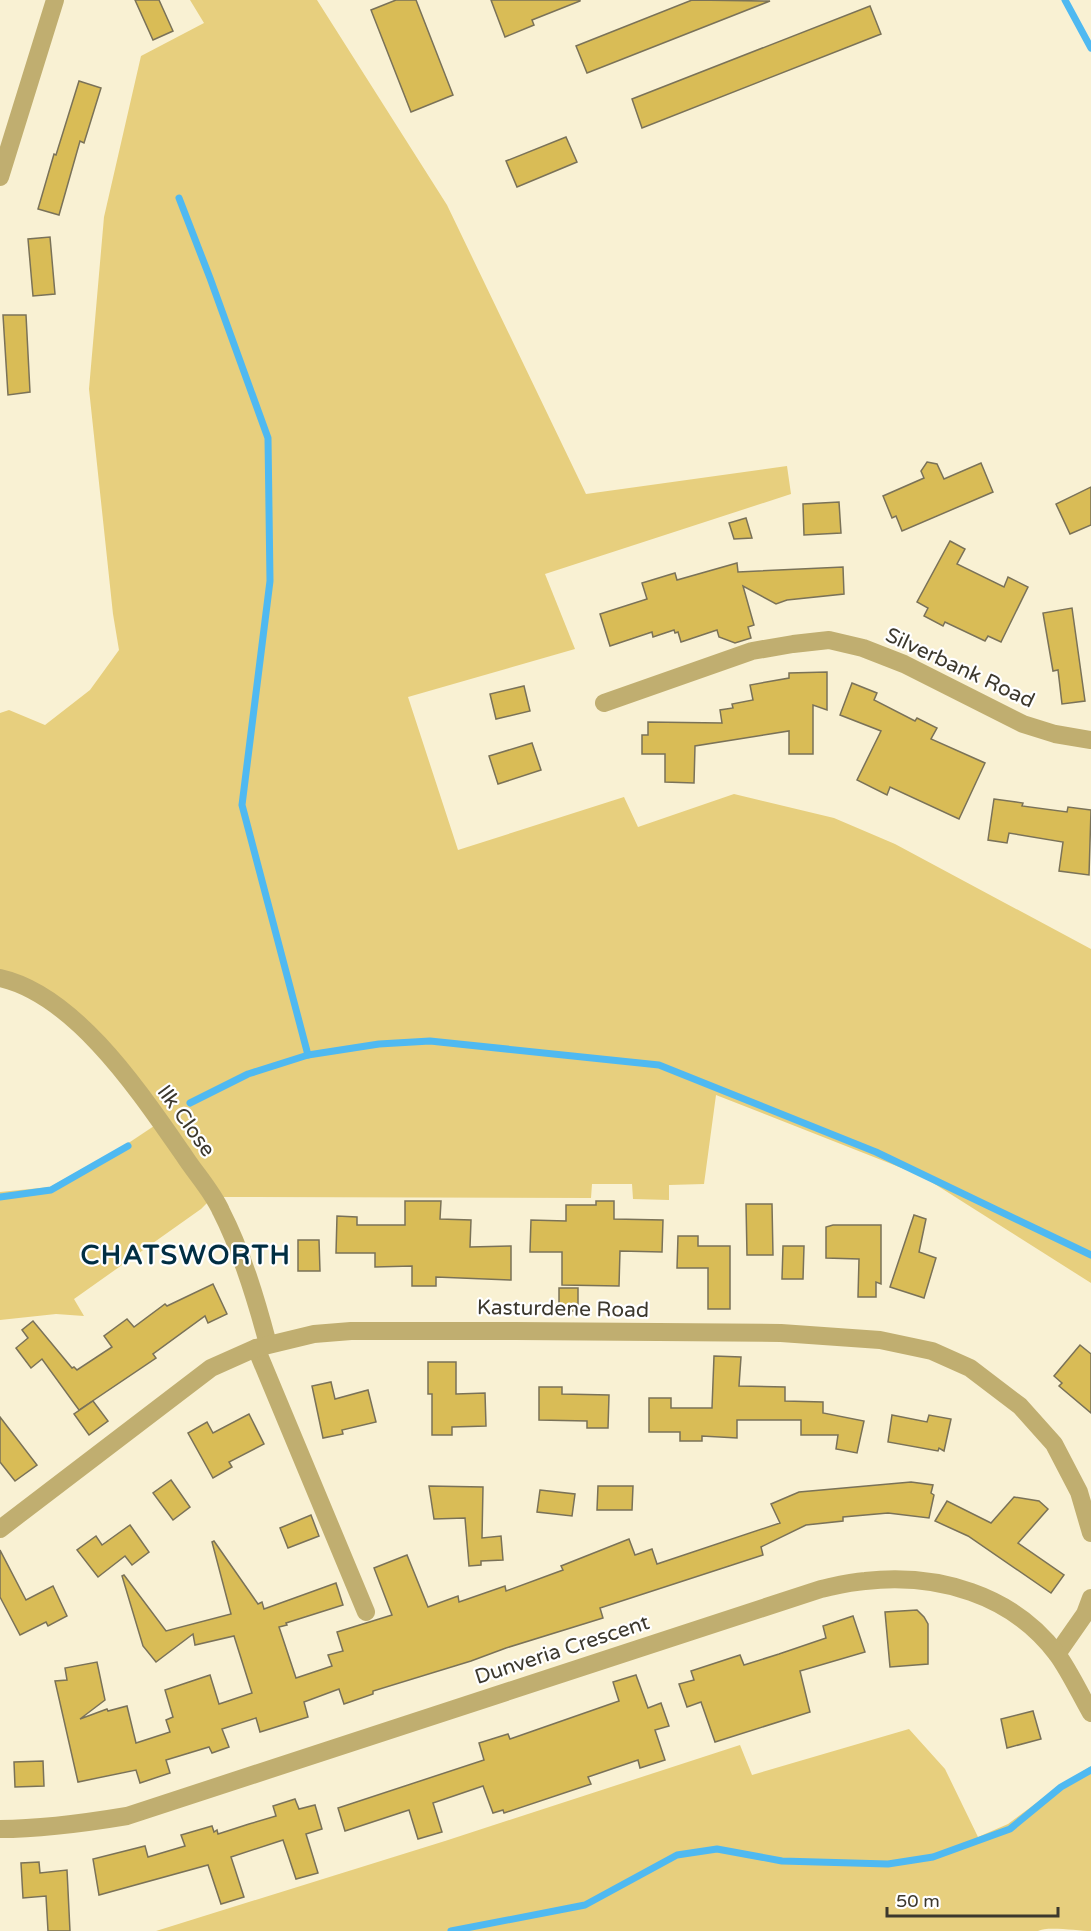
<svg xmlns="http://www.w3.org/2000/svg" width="1091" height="1931" font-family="'Varela Round',sans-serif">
  <rect width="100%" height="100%" fill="#f9f1d3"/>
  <g fill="#e7cf7e">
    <path d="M190,0H317L447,205L586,494L787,466L791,494L545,574L575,649L408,697L458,850L624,797L638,827L734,794L834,818L895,844L1091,949V1283L922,1176L716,1095L704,1184L669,1185V1200L633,1199L632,1184H592L591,1198L213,1197L201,1209L74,1299L84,1316L56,1314L0,1320V1192L50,1187L130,1142L160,1122L117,1059L0,975V713L9,710L45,725L90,690L119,650L113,614L89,389L104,217L141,56L204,23Z"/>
    <path d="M909,1729L945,1769L978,1837L1008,1824L1062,1784L1091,1766V1931C1078,1931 1047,1926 1038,1931H156L445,1841L740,1745L752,1775Z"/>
  </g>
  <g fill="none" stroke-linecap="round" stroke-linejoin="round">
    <g stroke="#4fb9f1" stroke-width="7">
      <path d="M1065,0L1091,48"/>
      <path d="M179,198L210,278L268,438L270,581L242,805L308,1055"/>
      <path d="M190,1103L248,1074L308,1055L379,1044L430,1041L659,1065L876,1152L1091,1255"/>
      <path d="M0,1197L51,1190L128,1146"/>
      <path d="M451,1931L585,1905L677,1855L717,1849L782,1861L888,1864L933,1857L1010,1829L1061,1787L1091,1770"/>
    </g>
  </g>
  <g fill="#d9bc56" stroke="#7a7258" stroke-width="1.5">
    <path d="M135,0H159L173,31L153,40Z"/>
    <path d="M396,0H416L453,95L411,112L371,10Z"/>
    <path d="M491,0H580V1L532,20L534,25L505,37Z"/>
    <path d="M692,0L770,1L587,73L576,46Z"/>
    <path d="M870,6L881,34L642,128L632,99Z"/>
    <path d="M79,81L101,88L84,143L80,141L59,215L38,209L54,154L56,155Z"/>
    <path d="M566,137L577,162L517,187L506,161Z"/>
    <path d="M50,237L55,294L33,296L28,239Z"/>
    <path d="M3,315H26L30,392L8,395Z"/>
    <path d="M927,462L937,464L944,479L981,463L993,492L902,531L896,516L892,518L883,496L924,478L921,471Z"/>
    <path d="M1091,487V525L1070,534L1056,504Z"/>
    <path d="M839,502L841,533L804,535L803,504Z"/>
    <path d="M746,518L752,538L734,539L729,523Z"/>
    <path d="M950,541L965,549L957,564L1004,587L1008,577L1028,587L1001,642L988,636L985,641L945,622L943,626L924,616L928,608L917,602Z"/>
    <path d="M737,563L738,572L843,567L844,594L787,600L776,604L743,586L754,625L748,627L751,638L735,643L719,637L717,630L681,642L678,632L675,633L674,630L653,637L652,632L610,646L600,614L647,599L642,583L675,573L677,580Z"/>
    <path d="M1072,608L1085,701L1062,704L1058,670L1053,671L1043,613Z"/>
    <path d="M827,672V710L813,705V754H789V731L695,746L694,783L665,782V754H642V735H648V722L722,723L720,710L733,708L732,704L753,700L750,685L789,678V673Z"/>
    <path d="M852,683L877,693L874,700L915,721L917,718L937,728L931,739L985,763L959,819L890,787L887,795L857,780L881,731L840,715Z"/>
    <path d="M524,686L530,711L496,719L490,694Z"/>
    <path d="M532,743L541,770L498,784L489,756Z"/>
    <path d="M994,799L1023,803L1022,806L1067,812L1068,807L1091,810L1089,875L1059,871L1063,842L1009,833L1007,843L988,840Z"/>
    <path d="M405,1201H441L440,1219L471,1220L470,1247L511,1246V1280L436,1277V1286H412V1266L375,1267V1253H336L337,1216L357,1217V1225H405Z"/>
    <path d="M596,1201H614V1219L663,1220L662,1252L620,1251L619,1286L562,1285V1252H530L531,1220L566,1221V1205H596Z"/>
    <path d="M746,1204H772L773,1255H747Z"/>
    <path d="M914,1215L926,1219L919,1252L936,1258L924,1298L890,1287Z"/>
    <path d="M833,1225H881V1284L876,1282V1297H858L859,1259L826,1258V1227Z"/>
    <path d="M678,1236H698V1246H730V1309H708V1268H677Z"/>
    <path d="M298,1240H319L320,1271H298Z"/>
    <path d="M783,1246H804L803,1279H782Z"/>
    <path d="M213,1284L227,1314L208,1323L205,1316L153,1354L156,1358L79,1410L42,1359L31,1368L16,1348L28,1338L22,1330L33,1321L72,1368L74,1367L77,1370L112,1347L104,1336L127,1319L134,1327L165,1304L167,1306Z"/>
    <rect x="559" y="1288" width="19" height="23"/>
    <path d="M1080,1345L1091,1354V1413L1059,1386L1062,1383L1054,1376Z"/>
    <path d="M714,1356L741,1357L739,1386L785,1387V1401L823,1402V1413L864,1421L857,1453L836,1449L838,1435H801V1420H737V1438L702,1436V1441H680V1432H649V1398H671V1408H712Z"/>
    <path d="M428,1362H456V1394L485,1393L486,1426L452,1427V1435H432V1394H428Z"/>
    <path d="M331,1382L335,1399L368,1390L376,1422L342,1430L343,1434L323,1438L312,1386Z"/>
    <path d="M539,1387H562V1394L609,1395L608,1428H587V1421L539,1420Z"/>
    <path d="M93,1401L108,1421L89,1435L74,1414Z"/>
    <path d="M249,1414L264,1444L229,1462L232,1467L213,1478L188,1433L207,1422L213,1433Z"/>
    <path d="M892,1415L927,1422L929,1415L951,1419L944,1451L939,1448L938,1451L888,1442Z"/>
    <path d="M0,1417L37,1465L15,1481L0,1462Z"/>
    <path d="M171,1480L190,1507L173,1520L153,1493Z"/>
    <path d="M911,1482L933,1485L931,1493L934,1495L929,1518L888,1513L843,1517V1521L806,1525L761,1547L763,1555L600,1608L603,1618L506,1648L471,1661L373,1691V1694L344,1704L339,1689L304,1702L308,1717L260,1732L256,1718L222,1729L229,1747L212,1753L209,1747L166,1760L170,1773L140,1783L136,1770L78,1782L55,1681L67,1680L65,1668L97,1662L105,1700L80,1719L107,1709L108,1711L127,1706L136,1743L170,1732L166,1720L173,1717L165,1690L210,1675L219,1704L252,1693L234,1636L195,1645L193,1634L156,1662L143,1646L122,1576L124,1575L166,1631L231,1614L212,1542L214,1541L258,1604L262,1602L264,1609L336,1583L343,1605L286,1623L287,1625L279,1627L296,1678L332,1666L328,1655L343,1651L337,1632L392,1615L374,1568L407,1555L428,1607L458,1596L459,1602L505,1586L506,1591L563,1570L561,1566L629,1539L635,1555L652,1549L657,1564L780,1523L771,1504L799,1492Z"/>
    <path d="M429,1486L483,1487L482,1538L501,1536L503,1560L481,1561V1565L469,1566L465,1518L434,1519Z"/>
    <path d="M598,1486H633L632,1510H597Z"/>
    <path d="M540,1490L575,1494L572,1516L537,1512Z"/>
    <path d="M1014,1497L1039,1501L1048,1509L1018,1543L1064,1575L1051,1593L968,1536L935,1521L947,1501L991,1523Z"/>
    <path d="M311,1515L319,1536L288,1548L280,1528Z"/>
    <path d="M130,1525L149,1552L132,1565L125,1556L98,1577L77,1550L96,1536L102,1545Z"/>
    <path d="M0,1550L26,1600L53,1586L67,1616L48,1626L46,1622L20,1635L0,1597Z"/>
    <path d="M917,1610L924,1617L928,1624V1664L890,1667L885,1612Z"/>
    <path d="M853,1616L865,1652L800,1671L810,1712L715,1742L701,1702L687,1707L679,1684L694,1680L691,1671L740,1655L744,1665L779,1654L826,1638L823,1626Z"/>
    <path d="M636,1675L648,1708L661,1703L669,1726L655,1730L665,1760L640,1768L638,1760L588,1777L591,1784L504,1813L503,1810L493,1813L483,1786L433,1803L442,1832L418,1839L409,1810L345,1831L338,1808L484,1760L479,1743L508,1734L510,1739L619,1701L613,1682Z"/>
    <path d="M1033,1711L1041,1739L1007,1748L1001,1719Z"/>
    <path d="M43,1761L44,1786L15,1787L14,1762Z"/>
    <path d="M295,1799L299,1809L315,1805L322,1829L306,1834L318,1873L296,1879L283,1840L231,1857L244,1897L221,1904L208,1865L99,1895L93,1859L145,1846L148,1857L185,1846L181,1835L212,1826L214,1832L217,1830L218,1834L249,1824L276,1816L273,1806Z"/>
    <path d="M39,1862L40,1873L67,1870L70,1931H48L46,1896L23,1898L21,1863Z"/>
  </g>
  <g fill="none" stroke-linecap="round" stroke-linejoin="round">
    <g stroke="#c0ae70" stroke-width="18">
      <path d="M0,177L55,0"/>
      <path d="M604,703L752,651L793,644L829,640L863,648L904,664L1023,724L1055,734L1091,740"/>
      <path d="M0,978C76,995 141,1094 183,1154C195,1173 212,1191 221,1211C242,1252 256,1299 268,1344"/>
      <path d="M256,1348L366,1612"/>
      <path d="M0,1529L211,1368L256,1348L314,1334L351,1331H516L781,1333L880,1340L932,1351L970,1368L1020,1406L1054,1444L1079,1492L1091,1533"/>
      <path d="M1057,1654L1085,1614L1091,1598"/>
      <path d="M0,1829C43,1829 85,1823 127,1816L821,1589C835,1586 850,1582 865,1581C937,1573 1012,1594 1057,1654C1070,1672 1080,1694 1091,1713"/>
    </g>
  </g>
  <g text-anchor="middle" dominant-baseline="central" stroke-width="4.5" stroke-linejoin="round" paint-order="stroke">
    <g font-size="21" fill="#3c382d" stroke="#fff">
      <text transform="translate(960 668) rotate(25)">Silverbank Road</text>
      <text transform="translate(186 1121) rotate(54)">Ilk Close</text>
      <text transform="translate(563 1309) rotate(1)">Kasturdene Road</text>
      <text transform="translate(562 1650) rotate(-18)">Dunveria Crescent</text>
    </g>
    <g font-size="27" font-weight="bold" letter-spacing="1.5" fill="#012e43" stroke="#fff">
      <text x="186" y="1255">CHATSWORTH</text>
    </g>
  </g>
  <path d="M887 1907v9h171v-9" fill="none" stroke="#3c382d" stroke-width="3"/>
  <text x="896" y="1907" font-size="18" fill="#3c382d" stroke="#ffffff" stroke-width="4.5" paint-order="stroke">50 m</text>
</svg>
